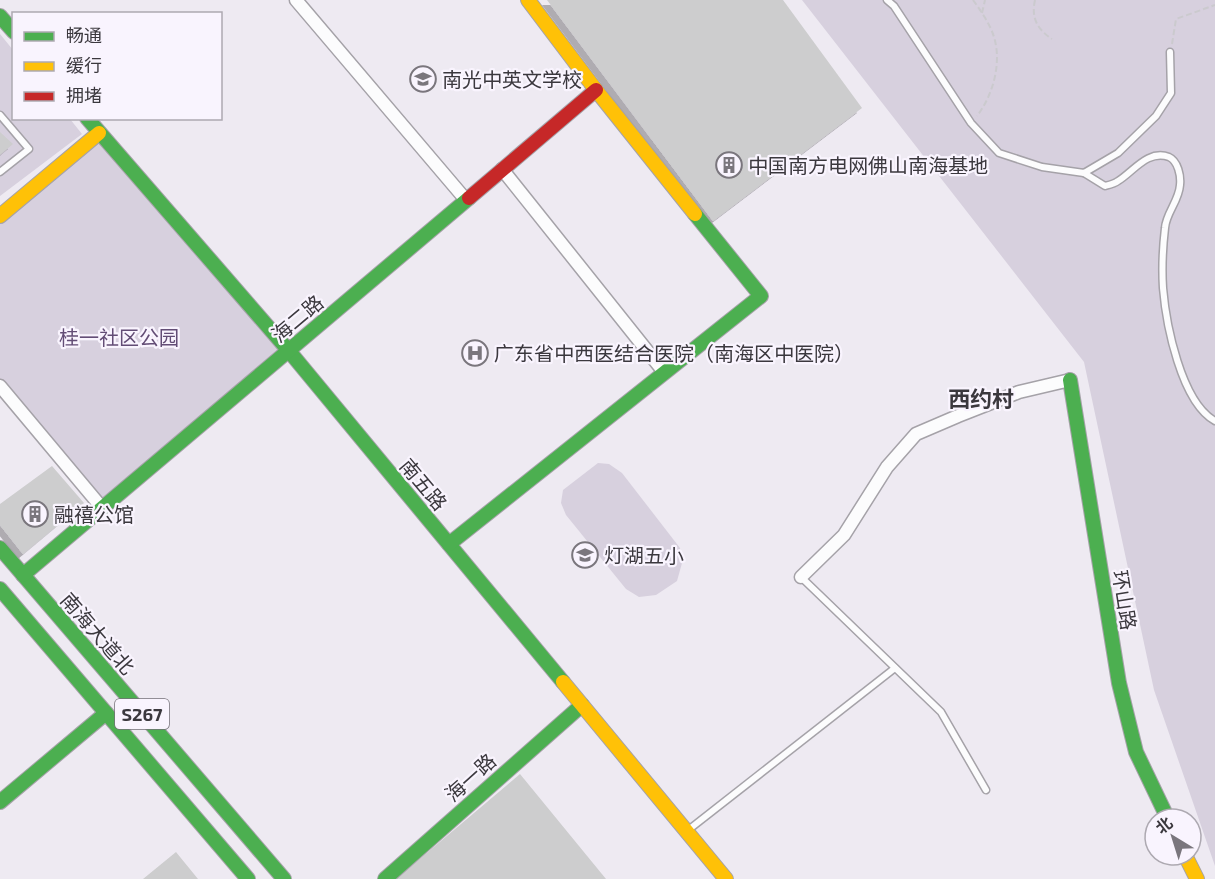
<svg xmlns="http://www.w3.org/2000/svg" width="1215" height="879" font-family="'Exo 2','Noto Sans SC',sans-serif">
  <defs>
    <filter id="shadow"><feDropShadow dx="-5" dy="5" stdDeviation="0" flood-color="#0004"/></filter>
  </defs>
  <rect width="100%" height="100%" fill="#eeeaf2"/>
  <g fill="#d7d0de">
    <path d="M802,0H1215V866L1154,690L1084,362Z"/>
    <path d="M0,34L13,50L14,118L70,119L82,134L0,196Z"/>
    <path d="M99,133L289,351L103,509L0,386V216Z"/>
    <path d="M598,463L609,464L622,473L680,548L682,563L677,581L656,595L639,597L626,589L566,515L561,503L563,490Z"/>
  </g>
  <g fill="#cdcdce" filter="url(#shadow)">
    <path d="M547,0H783L862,108L713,221Z"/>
    <path d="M0,132L13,144L0,155Z"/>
    <path d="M52,466L84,503L23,554L0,525V504Z"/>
    <path d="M520,774L606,879H396Z"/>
    <path d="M176,852L198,879H143Z"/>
  </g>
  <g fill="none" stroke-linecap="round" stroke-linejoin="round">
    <g stroke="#a5a2a8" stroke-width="9">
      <g id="lane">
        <path d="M887,0L894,6L971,123L999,153L1042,167L1084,173L1118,153L1156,116L1171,93L1170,52"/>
        <path d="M0,115L29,149L0,172"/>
        <path d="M1084,173L1105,186C1109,185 1114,184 1118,181C1133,172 1148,149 1169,157C1178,161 1181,176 1180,185C1179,201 1166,213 1165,228C1163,245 1162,272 1163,288C1166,324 1181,402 1215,421"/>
        <path d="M801,577L941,712L986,790"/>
        <path d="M687,831L895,668"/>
      </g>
    </g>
    <g stroke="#a5a2a8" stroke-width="15">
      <g id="street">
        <path d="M296,0L466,200"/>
        <path d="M502,169L664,372"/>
        <path d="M0,386L103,509"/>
        <path d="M801,577L844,535L887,467L916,434L958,416L1019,392L1070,380"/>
      </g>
    </g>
    <g stroke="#a5a2a8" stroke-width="16">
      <g id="fast">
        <path d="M0,16L14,32"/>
        <path d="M87,118L289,351L563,682"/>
        <path d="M1070,380L1119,683L1136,752L1168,819"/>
        <path d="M449,544L761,296L695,214"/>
        <path d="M0,548L284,879"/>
        <path d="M23,575L469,198"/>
        <path d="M0,589L248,879"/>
        <path d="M0,802L106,713"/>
        <path d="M385,879L582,705"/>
      </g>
    </g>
    <g stroke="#a5a2a8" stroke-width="16">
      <g id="slow">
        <path d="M528,0L596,90L695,214"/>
        <path d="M0,216L99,133"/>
        <path d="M563,682L726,879"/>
        <path d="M1185,855L1197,879"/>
      </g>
    </g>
    <g stroke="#a5a2a8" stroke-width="16">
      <path id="jam" d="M469,198L596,90"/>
    </g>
    <g stroke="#cbcace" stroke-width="2" stroke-dasharray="6 3" stroke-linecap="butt">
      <path d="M973,0C981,11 990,24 994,37C1002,63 993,95 977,116"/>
      <path d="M1035,0C1031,18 1037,29 1052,39"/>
      <path d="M982,13L985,0"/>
      <path d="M1172,44L1176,19L1215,5"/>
    </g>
    <use href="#lane" stroke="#fcfcfd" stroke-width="6"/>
    <use href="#street" stroke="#fcfcfd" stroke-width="12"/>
    <use href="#fast" stroke="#4caf50" stroke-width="14"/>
    <use href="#slow" stroke="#ffc107" stroke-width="14"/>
    <use href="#jam" stroke="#c62828" stroke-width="14"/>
  </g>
  <defs>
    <g id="school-ring" transform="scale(1.35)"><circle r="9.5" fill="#f9f4fe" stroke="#7a767d" stroke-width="1.5"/><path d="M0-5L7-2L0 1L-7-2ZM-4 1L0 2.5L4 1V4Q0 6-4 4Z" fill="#7a767d"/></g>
    <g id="building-ring" transform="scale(1.35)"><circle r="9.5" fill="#f9f4fe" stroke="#7a767d" stroke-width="1.5"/><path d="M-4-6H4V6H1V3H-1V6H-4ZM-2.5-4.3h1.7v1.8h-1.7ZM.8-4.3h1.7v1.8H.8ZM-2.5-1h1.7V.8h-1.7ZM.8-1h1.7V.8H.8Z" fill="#7a767d"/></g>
    <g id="hospital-ring" transform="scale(1.35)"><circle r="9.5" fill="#f9f4fe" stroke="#7a767d" stroke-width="1.5"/><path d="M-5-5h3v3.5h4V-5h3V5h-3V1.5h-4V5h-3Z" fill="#7a767d"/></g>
  </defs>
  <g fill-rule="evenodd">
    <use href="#school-ring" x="423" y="79"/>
    <use href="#building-ring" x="729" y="165"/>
    <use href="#hospital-ring" x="475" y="353"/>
    <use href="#building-ring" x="35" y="514"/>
    <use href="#school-ring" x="585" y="555"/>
  </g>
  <g text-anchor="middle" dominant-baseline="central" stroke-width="4.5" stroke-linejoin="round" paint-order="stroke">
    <rect fill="#f9f4fe" stroke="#747078" stroke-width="1.5" x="115" y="699" width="54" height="30" rx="4.5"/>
    <g font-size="18" font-weight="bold" fill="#3b383e">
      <text x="142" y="714">S267</text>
    </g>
    <g font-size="20" fill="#3b383e" stroke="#f9f4fe" text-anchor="start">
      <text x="442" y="79">南光中英文学校</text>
      <text x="748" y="165">中国南方电网佛山南海基地</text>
      <text x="494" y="353">广东省中西医结合医院（南海区中医院）</text>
      <text x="54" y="514">融禧公馆</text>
      <text x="604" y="555">灯湖五小</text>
    </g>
    <g font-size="20" fill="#3b383e" stroke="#f9f4fe">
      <text transform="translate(297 318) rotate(-40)">海二路</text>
      <text transform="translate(424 484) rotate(50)">南五路</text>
      <text transform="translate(1125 600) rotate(81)">环山路</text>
      <text transform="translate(98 633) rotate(49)">南海大道北</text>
      <text transform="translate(470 777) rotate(-42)">海一路</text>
    </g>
    <g font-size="20" fill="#634d76" stroke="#f9f4fe">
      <text x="119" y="337">桂一社区公园</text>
    </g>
    <g font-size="22" font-weight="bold" fill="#3b383e" stroke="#f9f4fe">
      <text x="981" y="398">西约村</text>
    </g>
  </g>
  <rect x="12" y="12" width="210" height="108" fill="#f9f4fe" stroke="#ada9b1" stroke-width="1.5"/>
  <rect x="24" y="32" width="30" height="9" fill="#4caf50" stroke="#ada9b1" stroke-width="1.5"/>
  <text x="66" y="42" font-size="18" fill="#3b383e">畅通</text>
  <rect x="24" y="62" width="30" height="9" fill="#ffc107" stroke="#ada9b1" stroke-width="1.5"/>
  <text x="66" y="72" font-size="18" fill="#3b383e">缓行</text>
  <rect x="24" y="92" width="30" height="9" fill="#c62828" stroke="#ada9b1" stroke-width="1.5"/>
  <text x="66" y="102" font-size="18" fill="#3b383e">拥堵</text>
  <g transform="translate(1173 837) rotate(322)"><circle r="28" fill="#f9f4fe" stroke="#ada9b1" stroke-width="1.5"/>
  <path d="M0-4.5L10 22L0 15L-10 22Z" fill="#7a767d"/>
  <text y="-9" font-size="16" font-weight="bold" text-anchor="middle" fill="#3b383e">北</text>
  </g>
</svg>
